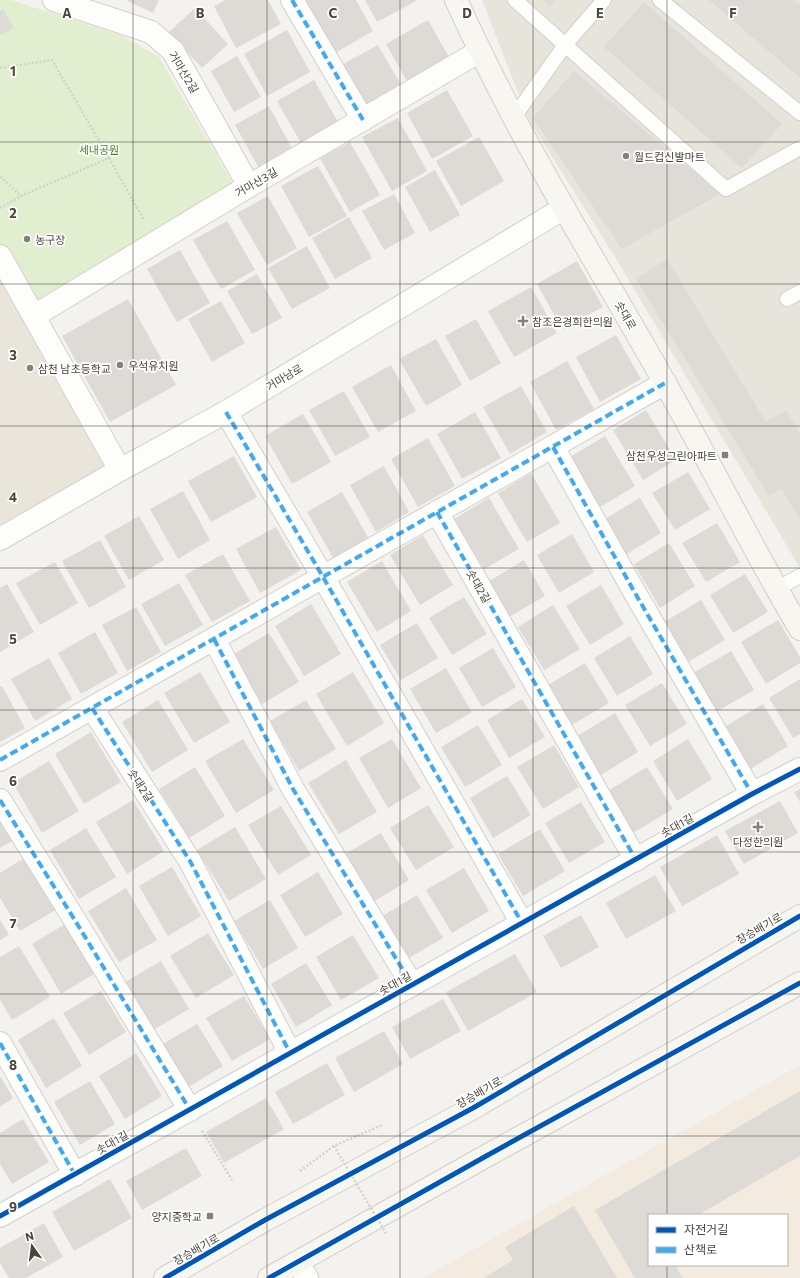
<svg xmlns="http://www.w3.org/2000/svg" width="800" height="1278" font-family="Commissioner,'Noto Sans KR',sans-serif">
  <rect width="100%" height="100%" fill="#f4f2ee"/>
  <path fill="#e7e4dc" d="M482,0H800V568L618,262L528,118Z"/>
  <path fill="#f3ebdf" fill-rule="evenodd" d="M800,1065V1278H423ZM649,1215H787V1265H649Z"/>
  <path fill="#eae5da" d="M0,266L120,470L0,539Z"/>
  <path fill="#e1eecf" d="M0,0H11L123,36L159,57L233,184L37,301L0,260Z"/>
  <g fill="#dedbd6">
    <path d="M126,0H159L153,13Z"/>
    <path d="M226,0H268L281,24L236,48L214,6Z"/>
    <path d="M306,0H356L373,31L335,53Z"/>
    <path d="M365,0H415L416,1L377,22Z"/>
    <path d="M543,0H556L550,7Z"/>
    <path d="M709,0H794L800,5V78Z"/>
    <path d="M644,2L782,124L742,168L604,47Z"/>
    <path d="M195,8L228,44L202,68L169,32Z"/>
    <path d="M3,9L14,28L1,35L0,33V11Z"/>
    <path d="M428,20L450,59L408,83L386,44Z"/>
    <path d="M287,30L310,72L267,96L244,54Z"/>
    <path d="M378,45L402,87L365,107L341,65Z"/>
    <path d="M237,56L261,97L234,112L211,71Z"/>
    <path d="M574,71L720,194L622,249L533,118Z"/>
    <path d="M314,80L339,124L302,145L277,101Z"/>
    <path d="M447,90L473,136L432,159L407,113Z"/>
    <path d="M269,106L295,154L261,172L235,125Z"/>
    <path d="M398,118L427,171L392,191L362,137Z"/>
    <path d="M479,137L504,181L461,206L436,161Z"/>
    <path d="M350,142L380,195L350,212L320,158Z"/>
    <path d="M318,166L347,216L309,237L281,186Z"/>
    <path d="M435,170L460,215L430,232L405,187Z"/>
    <path d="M394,194L415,233L384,250L362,211Z"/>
    <path d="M268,196L297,248L267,265L237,213Z"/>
    <path d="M349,217L372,258L335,279L312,238Z"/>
    <path d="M227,221L255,270L221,289L193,240Z"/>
    <path d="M307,246L330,288L292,309L268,268Z"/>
    <path d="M180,250L210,303L177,322L147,269Z"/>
    <path d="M667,259L766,422L786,410L800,433V519L781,489L769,496L636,279Z"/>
    <path d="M577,261L603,307L562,329L537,284Z"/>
    <path d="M257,274L282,318L252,334L227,291Z"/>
    <path d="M531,287L557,333L514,357L488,311Z"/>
    <path d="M128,299L176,385L110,422L62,336Z"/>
    <path d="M221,301L245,343L212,362L188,319Z"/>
    <path d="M476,319L501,363L470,381L445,336Z"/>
    <path d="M616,335L641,379L600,402L576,357Z"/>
    <path d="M436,339L462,385L426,406L399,359Z"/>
    <path d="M567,361L594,409L556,430L530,382Z"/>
    <path d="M391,365L416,411L378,432L352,387Z"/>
    <path d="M521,386L547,432L510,454L483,407Z"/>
    <path d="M344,391L370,437L335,456L309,410Z"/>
    <path d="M646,410L676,460L643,480L613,430Z"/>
    <path d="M475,412L501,458L462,479L437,434Z"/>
    <path d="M303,414L331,462L292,484L265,436Z"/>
    <path d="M605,436L635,486L600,507L570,457Z"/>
    <path d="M428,438L455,486L418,507L391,459Z"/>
    <path d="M234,456L257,497L211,522L188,481Z"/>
    <path d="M384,466L409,512L376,532L350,485Z"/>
    <path d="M688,472L710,509L675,530L652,493Z"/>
    <path d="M531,473L560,523L527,542L498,493Z"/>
    <path d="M183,491L210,540L178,559L150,509Z"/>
    <path d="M342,492L369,539L334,559L307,512Z"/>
    <path d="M489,498L519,549L484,569L454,519Z"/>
    <path d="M640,498L661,533L625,555L603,520Z"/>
    <path d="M139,516L164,560L129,580L104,536Z"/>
    <path d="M717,523L740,562L706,582L682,543Z"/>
    <path d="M276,527L301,570L260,593L236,549Z"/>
    <path d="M572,534L594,572L559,593L537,555Z"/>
    <path d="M423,535L453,585L420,605L390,555Z"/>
    <path d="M100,540L126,587L89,608L62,561Z"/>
    <path d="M669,543L695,586L660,608L634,564Z"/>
    <path d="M223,554L250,601L212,622L185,575Z"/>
    <path d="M524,560L545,596L509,617L488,582Z"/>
    <path d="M382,561L411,611L377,632L347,582Z"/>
    <path d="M55,562L78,603L40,625L16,583Z"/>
    <path d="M745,574L768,612L733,633L710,595Z"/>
    <path d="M179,583L203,625L165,646L141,604Z"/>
    <path d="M7,584L34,632L0,652V588Z"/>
    <path d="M601,585L624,624L590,645L566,606Z"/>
    <path d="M464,597L487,634L452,655L429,618Z"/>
    <path d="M701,600L725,640L688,662L664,622Z"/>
    <path d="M311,604L341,654L304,676L275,626Z"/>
    <path d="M553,605L580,649L544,670L518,627Z"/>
    <path d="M136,607L161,652L127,671L102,625Z"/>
    <path d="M778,620L800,657V663L766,684L741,642Z"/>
    <path d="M417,623L438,658L401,680L380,645Z"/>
    <path d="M95,632L118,673L81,694L58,653Z"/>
    <path d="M269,633L299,682L262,704L232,655Z"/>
    <path d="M630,636L653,674L617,696L594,658Z"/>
    <path d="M493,648L516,687L482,707L459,668Z"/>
    <path d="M731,651L754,690L716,712L693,673Z"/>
    <path d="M49,658L72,699L35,721L11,679Z"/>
    <path d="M585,663L609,703L572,725L548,685Z"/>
    <path d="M446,668L472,712L436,733L410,689Z"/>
    <path d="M200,672L230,722L194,743L164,693Z"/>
    <path d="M353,672L384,723L347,746L316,694Z"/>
    <path d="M800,679V734L793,738L769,698Z"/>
    <path d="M662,683L687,724L650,746L625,705Z"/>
    <path d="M2,686L25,728L0,742V687Z"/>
    <path d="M522,699L545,737L509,758L487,720Z"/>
    <path d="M158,700L188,750L152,772L122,722Z"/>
    <path d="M306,700L336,749L299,771L270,721Z"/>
    <path d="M763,704L788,746L747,771L721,729Z"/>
    <path d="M615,713L638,752L601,775L577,736Z"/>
    <path d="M478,725L502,765L465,787L441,747Z"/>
    <path d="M91,732L121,782L84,804L55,754Z"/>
    <path d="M243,739L274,790L236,813L205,761Z"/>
    <path d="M392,739L421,788L388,808L359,758Z"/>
    <path d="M688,739L712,779L677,801L653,761Z"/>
    <path d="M554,745L579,787L543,809L517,767Z"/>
    <path d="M346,760L377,812L339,834L308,783Z"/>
    <path d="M49,761L79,811L42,833L13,783Z"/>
    <path d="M195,767L225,816L189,838L159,789Z"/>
    <path d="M647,767L673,809L631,834L606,792Z"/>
    <path d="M507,776L531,815L493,838L470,798Z"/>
    <path d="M800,789V802L794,792Z"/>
    <path d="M133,800L164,851L127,874L96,822Z"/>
    <path d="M780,801L798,833L744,864L725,831Z"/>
    <path d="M581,802L605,842L569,863L545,823Z"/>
    <path d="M428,805L454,847L416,870L390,828Z"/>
    <path d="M281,806L311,855L278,875L248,825Z"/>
    <path d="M0,817L14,840L0,848Z"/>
    <path d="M235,827L266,879L229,901L197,850Z"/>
    <path d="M86,828L116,877L79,899L50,850Z"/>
    <path d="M540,829L565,871L523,896L498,854Z"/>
    <path d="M381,833L409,880L373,902L345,854Z"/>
    <path d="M717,835L739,874L682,906L660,867Z"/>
    <path d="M26,857L57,909L20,931L0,898V873Z"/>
    <path d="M172,867L201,916L168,936L139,886Z"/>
    <path d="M464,868L489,911L452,933L426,890Z"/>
    <path d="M318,872L343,914L305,937L280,895Z"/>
    <path d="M655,875L676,911L626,939L606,903Z"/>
    <path d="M126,888L157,940L119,962L88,911Z"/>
    <path d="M417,895L443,938L407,959L381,917Z"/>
    <path d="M270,900L298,948L263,969L234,921Z"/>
    <path d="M581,915L599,947L561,968L543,936Z"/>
    <path d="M0,920L9,935L0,940Z"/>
    <path d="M65,924L94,974L61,994L32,944Z"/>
    <path d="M208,933L234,975L196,998L170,956Z"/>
    <path d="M353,935L379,978L341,1000L316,957Z"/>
    <path d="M19,946L50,997L12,1020L0,1000V957Z"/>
    <path d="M515,954L537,992L468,1031L446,992Z"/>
    <path d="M161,961L189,1009L153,1030L125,982Z"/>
    <path d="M306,963L332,1005L296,1027L271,984Z"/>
    <path d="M101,991L126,1032L89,1055L63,1013Z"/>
    <path d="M244,996L270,1039L232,1061L206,1018Z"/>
    <path d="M443,999L461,1031L410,1059L392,1027Z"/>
    <path d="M54,1018L82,1066L46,1088L18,1040Z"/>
    <path d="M197,1024L223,1066L187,1088L161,1045Z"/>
    <path d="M384,1031L403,1064L354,1092L335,1058Z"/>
    <path d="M136,1053L162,1096L125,1119L99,1076Z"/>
    <path d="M327,1063L345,1095L293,1124L275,1092Z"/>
    <path d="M0,1076L13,1098L0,1107Z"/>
    <path d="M90,1081L115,1124L80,1145L54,1102Z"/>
    <path d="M800,1091V1156L698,1215H649V1265H675L683,1278H635L595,1210Z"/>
    <path d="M266,1098L284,1129L224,1163L206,1132Z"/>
    <path d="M23,1119L49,1162L12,1184L0,1164V1133Z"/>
    <path d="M186,1148L202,1176L142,1210L126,1181Z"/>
    <path d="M110,1179L132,1218L74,1251L52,1212Z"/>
    <path d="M574,1206L617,1278H484L513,1260L505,1247Z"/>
    <path d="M44,1223L63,1257L26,1278H9L0,1263V1248Z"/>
  </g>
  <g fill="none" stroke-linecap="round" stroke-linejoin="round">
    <g stroke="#d2d0cb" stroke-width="16">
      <g id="lane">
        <path d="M515,0L726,189L800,148"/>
        <path d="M660,0L800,113"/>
        <path d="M514,117L565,45L604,0"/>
        <path d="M787,299L800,292"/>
        <path d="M776,589L800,576"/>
      </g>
    </g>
    <g stroke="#d2d0cb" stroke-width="24">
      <g id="street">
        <path d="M54,0L151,32L173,51L249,186"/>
        <path d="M292,0L363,120"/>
        <path d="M0,256L120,470"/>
        <path d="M34,316L249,186L480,51"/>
        <path d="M226,412L323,577L522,923"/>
        <path d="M553,447L635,593L752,794"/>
        <path d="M437,512L636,860"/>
        <path d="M0,539L120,470L226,412L564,208"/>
        <path d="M214,639L293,789L412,985"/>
        <path d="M92,708L190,861L290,1053"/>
        <path d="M0,760L665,383"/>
        <path d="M0,800L76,922L190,1110"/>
        <path d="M0,1043L75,1175"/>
        <path d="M0,1216L752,794L800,769"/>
        <path d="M298,1263L307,1278"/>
      </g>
    </g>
    <g stroke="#d3cfc5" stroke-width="24">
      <g id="secondary">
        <path d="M456,0C474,39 493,78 513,116C561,207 615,294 665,383C711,464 752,548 800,629"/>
        <path d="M165,1278L265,1220L473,1108L800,916"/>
        <path d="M269,1278L488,1155L800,983"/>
      </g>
    </g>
    <g stroke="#d3d2cc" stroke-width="2.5" stroke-dasharray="2 2" stroke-linecap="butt">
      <path d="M0,68L52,60L109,158L21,196L0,176"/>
      <path d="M109,158L144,220"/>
      <path d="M0,208L21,196"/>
      <path d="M202,1131L232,1180"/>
      <path d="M300,1171L334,1146L382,1125"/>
    </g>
    <use href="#lane" stroke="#fdfdfc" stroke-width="14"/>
    <use href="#street" stroke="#fdfdfc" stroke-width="22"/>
    <use href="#secondary" stroke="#f7f6f1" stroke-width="22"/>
    <path stroke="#d3d2cc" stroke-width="2.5" stroke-dasharray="2 2" stroke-linecap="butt" d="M334,1146L387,1235"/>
    <g stroke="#3fa9f5" stroke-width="4" stroke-dasharray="8 4" stroke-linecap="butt">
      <path d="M292,0L363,120"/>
      <path d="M226,412L323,577L522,923"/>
      <path d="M553,447L635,593L752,794"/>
      <path d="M437,512L636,860"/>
      <path d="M214,639L293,789L412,985"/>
      <path d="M92,708L190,861L290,1053"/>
      <path d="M0,760L665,383"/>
      <path d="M0,800L76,922L190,1110"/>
      <path d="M0,1043L75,1175"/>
    </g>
    <g stroke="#fff" stroke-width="8">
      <g id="cycleway">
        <path d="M0,1216L752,794L800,769"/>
        <path d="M165,1278L265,1220L473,1108L800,916"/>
        <path d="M269,1278L488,1155L800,983"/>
      </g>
    </g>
    <use href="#cycleway" stroke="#0057b8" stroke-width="5"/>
  </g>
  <path fill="none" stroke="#4b4439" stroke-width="1" stroke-opacity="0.55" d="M133,0V1278M267,0V1278M400,0V1278M533,0V1278M667,0V1215M0,142H800M0,284H800M0,426H800M0,568H800M0,710H800M0,852H800M0,994H800M0,1136H800M667,1265V1278"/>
  <g fill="#868178" stroke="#fff" stroke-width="1.5">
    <circle cx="626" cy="156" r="4"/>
    <circle cx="27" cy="239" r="4"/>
    <path d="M521 315h4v4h4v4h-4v4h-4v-4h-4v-4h4z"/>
    <circle cx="120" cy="365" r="4"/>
    <circle cx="30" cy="368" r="4"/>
    <rect x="721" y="451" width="8" height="8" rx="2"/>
    <path d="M756 821h4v4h4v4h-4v4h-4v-4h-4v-4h4z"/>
    <rect x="206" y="1212" width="8" height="8" rx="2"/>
  </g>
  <g text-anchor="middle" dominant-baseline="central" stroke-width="3.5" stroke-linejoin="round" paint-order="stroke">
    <g font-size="11" fill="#4b4439" stroke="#fff">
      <text transform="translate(184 72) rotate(59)">거마산2길</text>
      <text transform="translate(256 182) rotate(-30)">거마산3길</text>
      <text transform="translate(626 315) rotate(60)">솟대로</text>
      <text transform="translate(284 377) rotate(-31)">거마남로</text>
      <text transform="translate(479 586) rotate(60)">솟대2길</text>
      <text transform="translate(141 785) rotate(57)">솟대2길</text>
      <text transform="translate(677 825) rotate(-29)">솟대1길</text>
      <text transform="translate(759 928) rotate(-30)">장승배기로</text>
      <text transform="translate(395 983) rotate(-29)">솟대1길</text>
      <text transform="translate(479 1092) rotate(-30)">장승배기로</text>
      <text transform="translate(112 1142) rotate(-30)">솟대1길</text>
      <text transform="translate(196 1249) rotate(-30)">장승배기로</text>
    </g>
    <g font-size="11" fill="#4a7f2a" stroke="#fff">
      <text x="99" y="149">세내공원</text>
    </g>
    <g font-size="11" fill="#4b4439" stroke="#fff" text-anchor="start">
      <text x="634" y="156">월드컵신발마트</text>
      <text x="35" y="239">농구장</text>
      <text x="532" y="321">참조은경희한의원</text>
      <text x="128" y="365">우석유치원</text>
      <text x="38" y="368">삼천 남초등학교</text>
      <text x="717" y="455" text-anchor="end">삼천우성그린아파트</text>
      <text x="758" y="841" text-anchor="middle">다정한의원</text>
      <text x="202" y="1216" text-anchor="end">양지중학교</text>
    </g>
  </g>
  <g font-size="13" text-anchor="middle" font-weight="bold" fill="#4b4439" stroke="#fff" stroke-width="3.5" stroke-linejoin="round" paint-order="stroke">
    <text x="67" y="18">A</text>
    <text x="200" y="18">B</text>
    <text x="333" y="18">C</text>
    <text x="467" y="18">D</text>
    <text x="600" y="18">E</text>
    <text x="733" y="18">F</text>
    <text x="13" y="76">1</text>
    <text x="13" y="218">2</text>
    <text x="13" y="360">3</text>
    <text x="13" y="502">4</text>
    <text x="13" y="644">5</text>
    <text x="13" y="786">6</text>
    <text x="13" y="928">7</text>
    <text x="13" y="1070">8</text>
    <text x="13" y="1212">9</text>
  </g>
  <rect x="648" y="1214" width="140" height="52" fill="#ffffff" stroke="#b7b4b0"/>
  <rect x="656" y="1227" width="20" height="6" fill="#0057b8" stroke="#b7b4b0"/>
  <text x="684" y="1234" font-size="12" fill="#4b4439">자전거길</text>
  <rect x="656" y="1247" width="20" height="6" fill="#3fa9f5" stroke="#b7b4b0"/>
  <text x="684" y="1254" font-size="12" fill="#4b4439">산책로</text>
  <g transform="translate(32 1246) rotate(346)" stroke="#ffffff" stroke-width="3" paint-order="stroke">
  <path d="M0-3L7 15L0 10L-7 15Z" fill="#4b4439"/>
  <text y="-6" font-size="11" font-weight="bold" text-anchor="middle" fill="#4b4439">N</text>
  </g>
</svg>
